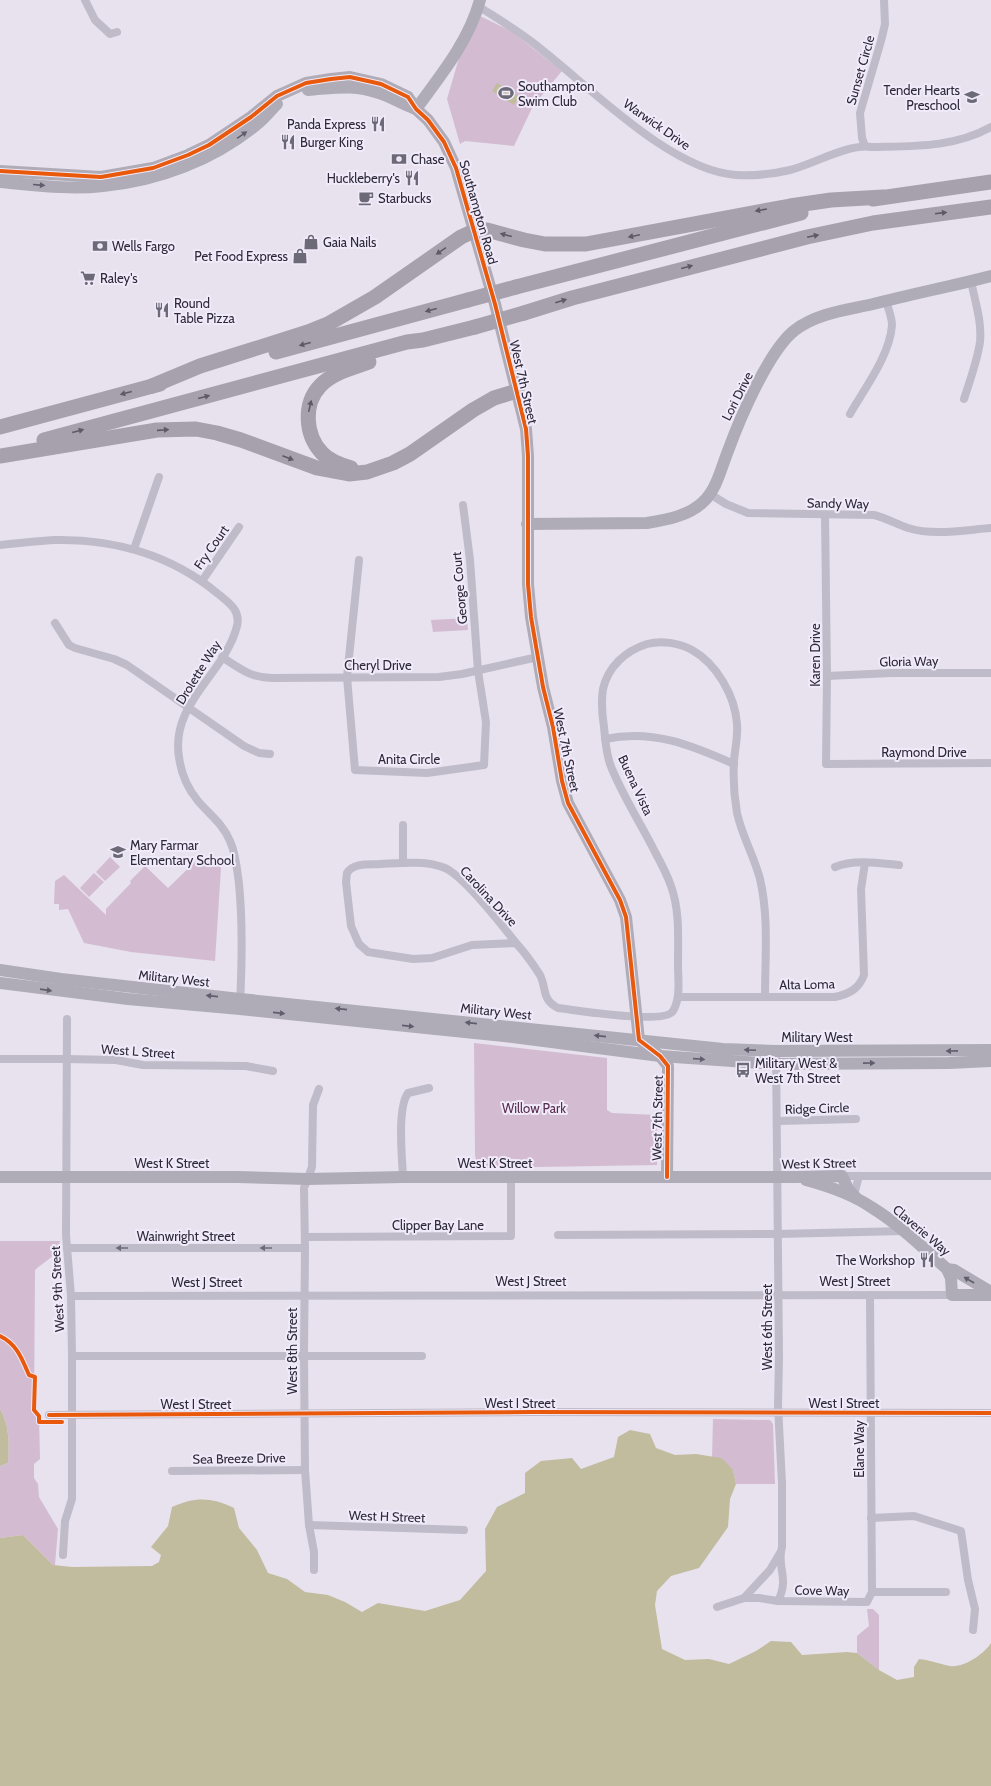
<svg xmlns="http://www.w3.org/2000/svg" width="991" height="1786" font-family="Cabin,sans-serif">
  <rect width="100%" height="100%" fill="#e7e2ee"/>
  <g fill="#d3bcd2">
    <path d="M480,16L511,31L562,71L533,106L514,146L465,141L460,144L447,99L459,58Z"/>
    <path d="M467,618L468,630L433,632L431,620Z"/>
    <path d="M110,857L120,867L105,881L96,872Z"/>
    <path d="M214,857L221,868L215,961L131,952L84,943L68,909L59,910V904H54L55,881L64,875L106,915V909L131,883L130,881L145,866L168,888L197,860Z"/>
    <path d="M94,873L104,882L89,897L80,888Z"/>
    <path d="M474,1043L607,1058V1110L612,1113L657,1115V1165L478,1168L475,1155Z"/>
    <path d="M0,1241H60C57,1257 46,1260 35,1270L34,1410L39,1416L40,1459L34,1464V1478L38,1484L39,1497L58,1529L55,1565H53L23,1535L0,1538V1466L8,1463C9,1444 10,1426 0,1409Z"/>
    <path d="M713,1419L770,1420L773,1424L775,1484H736L733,1470L712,1457Z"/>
    <path d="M867,1609H873L879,1615V1670L857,1653V1636L869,1626Z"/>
  </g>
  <g fill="#c1bc9e">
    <path d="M497,83L519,96L514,105L492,91Z"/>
    <path d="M0,1409C10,1426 9,1444 8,1463L0,1466Z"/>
    <path d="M630,1430L650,1434L656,1448L675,1455L696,1454L721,1458L726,1462L733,1470L736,1484L730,1499L728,1527L699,1568L671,1576L657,1591L655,1605L662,1649L685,1660L709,1659L729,1664L756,1651L771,1641L791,1642L802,1655L847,1652L857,1653L879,1670L897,1680L914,1677V1667L919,1659C930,1660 940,1664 950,1666C964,1668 984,1654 991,1643V1786H0V1538L23,1535L53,1565L72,1567L152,1566L159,1562L161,1555L151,1547L168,1526L172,1507C195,1497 211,1497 234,1508L239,1528L257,1550L268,1573L287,1579L305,1592L328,1595L345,1602L362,1612L378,1603L425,1611L460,1600L486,1571L485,1529L497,1507L525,1493V1473L541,1461L572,1458L581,1469L614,1457L618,1437Z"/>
  </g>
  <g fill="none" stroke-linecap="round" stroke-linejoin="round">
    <g stroke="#bfbbc8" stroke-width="8">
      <path d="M85,0L95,20L110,34L117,32"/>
      <path d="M478,6C495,17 512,27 528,39C584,80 667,170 736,175C753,176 773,174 790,170C811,165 850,143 871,147C912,146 954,148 991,127"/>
      <path d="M865,146L862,138L860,113L881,41L885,24L884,0"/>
      <path d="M964,399C970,380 977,362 980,342C982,322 975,301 971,281"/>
      <path d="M850,414C865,388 890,355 892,325C892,317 888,308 886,301"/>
      <path d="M710,494L726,504L748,513L874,515C886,518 896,524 908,528C934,536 964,530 991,528"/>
      <path d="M825,515L827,676L826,764L991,763"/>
      <path d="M0,545C18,543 36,541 55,540C114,539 171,555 217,593C228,602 241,610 237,626C225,674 170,703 179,757C181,773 188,789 198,801C209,814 223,824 230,841C236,854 237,869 239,884C243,924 242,964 240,1004"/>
      <path d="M134,549L159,477"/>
      <path d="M359,560L347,677L355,770L427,773L484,765L486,722L478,671L470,560L463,505"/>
      <path d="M202,581L239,527"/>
      <path d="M55,623L69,645L75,648L114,659L127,665L244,746L259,753L270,754"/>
      <path d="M222,657C239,668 251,678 272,678L439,677L462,674L538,657"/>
      <path d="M827,676L891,673H991"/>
      <path d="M605,739C653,729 691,745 734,764"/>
      <path d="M403,825V863"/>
      <path d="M835,867C853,859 879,863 899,865"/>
      <path d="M516,943L472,945L432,958L413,959L368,952L359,944L351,926L346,882L347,873C354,862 370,865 381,864C401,863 426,860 445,868C463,876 502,925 516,943C525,953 533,964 540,975C547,989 541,999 558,1008C576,1010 665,1025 673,1011C681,998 678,979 678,965C678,938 680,911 671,886C667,874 661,863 655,852C641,824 621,793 610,764C606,752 605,739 604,727C602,714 601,701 603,689C608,667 625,651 647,644C662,640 679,643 692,650C717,664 735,696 737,724C738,736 735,749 734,761C733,778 734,796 737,813C742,836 754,856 760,879C769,917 765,958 765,997"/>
      <path d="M678,997H835C849,994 859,989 864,975L861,889L865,863"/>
      <path d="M776,1051L779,1357L778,1406L782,1483V1547C776,1566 790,1578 778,1601"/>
      <path d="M0,1059H67L116,1060L143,1065L246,1066L273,1071"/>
      <path d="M778,1121L856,1119"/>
      <path d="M842,1176H991"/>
      <path d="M403,1177C402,1157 397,1108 408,1093L429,1088"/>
      <path d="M856,1198L855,1191L859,1176"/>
      <path d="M558,1235L778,1234L904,1231"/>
      <path d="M305,1237L511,1236V1177"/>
      <path d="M67,1248H305"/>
      <path d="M71,1296L952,1295"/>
      <path d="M72,1356H422"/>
      <path d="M49,1415L531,1412L991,1413"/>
      <path d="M172,1471L305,1470"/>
      <path d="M871,1518L914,1516L961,1531L968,1580L975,1609L973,1630"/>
      <path d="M309,1525L464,1530"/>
      <path d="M63,1555L65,1521L72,1499V1356L71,1296L66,1235L67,1019"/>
      <path d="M314,1570V1552L309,1525L305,1470L304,1355L305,1248L304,1188L312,1167L313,1105L319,1089"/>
      <path d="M872,1592H946"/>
      <path d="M744,1598L770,1570L780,1553"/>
      <path d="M717,1607L744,1598H759L778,1601L867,1602L872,1592L870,1295"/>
    </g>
    <g stroke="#afacb8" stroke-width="12">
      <path d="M308,90C335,88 353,84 379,93C392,97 403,105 416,109"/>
      <path d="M416,109C441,75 469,41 480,0"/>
      <path d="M0,171L101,177L153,168L188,155L209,145L251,117L277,96L306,83L331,79L350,77L381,84L408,97L416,109L428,120L444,142L456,168L495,304L526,429L528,456V584L531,617L543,687L553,727L562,781L568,803L620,900L626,917L639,1040L660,1056L668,1066L667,1177"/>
      <path d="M0,182C34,185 69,190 103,186C158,181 213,160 256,125C264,119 270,111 277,104"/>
      <path d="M527,524L647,523C665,520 689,516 703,502C717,489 721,468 728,451C740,418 769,350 795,330C817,313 847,310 873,304C912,294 952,286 991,276"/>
      <path d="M0,970L61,979L240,999L723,1049L776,1051L991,1050"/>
      <path d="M0,983L128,999L240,1009L504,1036L660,1056L776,1064L949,1063L991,1061"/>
      <path d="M0,1177H237L307,1179L403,1177H795L842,1176L848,1189L856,1198"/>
      <path d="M806,1180C828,1186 852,1194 871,1207C899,1224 922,1247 947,1269L954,1270L991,1292"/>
      <path d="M947,1269L951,1278L952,1295H991"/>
    </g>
    <g stroke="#a6a1ad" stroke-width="15">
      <path d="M873,199L991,182"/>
      <path d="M516,287L801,213"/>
      <path d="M524,313L572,298L807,237L873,223L991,207"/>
      <path d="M276,352L468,300"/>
      <path d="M152,386L200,366L308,332L328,324L375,297L461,237L474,231L487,230L524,240L545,244H586L790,206L831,200L883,197"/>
      <path d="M0,427L160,384"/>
      <path d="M44,440L407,342L423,340L475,327"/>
      <path d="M0,456L157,430L196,429L217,433L241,440L317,468L349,474L367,472L393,463L410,454L473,410L494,398L517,391"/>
      <path d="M351,468C341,465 329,461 322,453C305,435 303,404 320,386C332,373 352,368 369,362"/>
    </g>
    <g stroke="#a6a1ad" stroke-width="15">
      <path d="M468,300L516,287"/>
      <path d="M475,327L524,313"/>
    </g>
    <g stroke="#f1eafa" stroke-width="6">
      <g id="cycleway">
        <path d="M0,171L101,177L153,168L188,155L209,145L251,117L277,96L306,83L331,79L350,77L381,84L408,97L416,109L428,120L444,142L456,168L495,304L526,429L528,456V584L531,617L543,687L553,727L562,781L568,803L620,900L626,917L639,1040L660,1056L668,1066L667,1177"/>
        <path d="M0,1336C17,1344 22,1359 29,1375L35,1377L34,1410L39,1416V1422H62"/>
        <path d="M49,1415L531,1412L991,1413"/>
      </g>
    </g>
    <use href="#cycleway" stroke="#e8590c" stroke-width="4"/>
  </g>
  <defs><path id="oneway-solid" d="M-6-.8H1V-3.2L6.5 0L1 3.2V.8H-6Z"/></defs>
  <g fill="#605d6c">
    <use href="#oneway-solid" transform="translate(242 135) rotate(-35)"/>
    <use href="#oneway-solid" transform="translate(39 185) rotate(5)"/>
    <use href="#oneway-solid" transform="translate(46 990) rotate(8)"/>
    <use href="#oneway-solid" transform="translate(212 996) rotate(-174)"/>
    <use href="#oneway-solid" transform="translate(341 1009) rotate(-174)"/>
    <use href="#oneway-solid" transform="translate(279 1013) rotate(6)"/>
    <use href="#oneway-solid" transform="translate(471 1023) rotate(-174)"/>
    <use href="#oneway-solid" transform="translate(408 1026) rotate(6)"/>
    <use href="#oneway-solid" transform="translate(600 1036) rotate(-174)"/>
    <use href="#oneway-solid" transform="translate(750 1050) rotate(-178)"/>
    <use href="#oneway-solid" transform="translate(952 1051) rotate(179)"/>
    <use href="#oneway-solid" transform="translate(699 1059) rotate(4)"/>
    <use href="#oneway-solid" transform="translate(869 1063) rotate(-1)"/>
    <use href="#oneway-solid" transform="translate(969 1280) rotate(-150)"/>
  </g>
  <g fill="#5d5967">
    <use href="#oneway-solid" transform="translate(761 210) rotate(170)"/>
    <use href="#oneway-solid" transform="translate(941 213) rotate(-7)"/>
    <use href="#oneway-solid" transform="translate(506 235) rotate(-165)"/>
    <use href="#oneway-solid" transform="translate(634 236) rotate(168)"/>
    <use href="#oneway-solid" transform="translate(813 236) rotate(-12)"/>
    <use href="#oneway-solid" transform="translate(441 251) rotate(145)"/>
    <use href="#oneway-solid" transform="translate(687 267) rotate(-15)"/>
    <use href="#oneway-solid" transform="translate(561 301) rotate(-17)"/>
    <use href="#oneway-solid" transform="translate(431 310) rotate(165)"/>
    <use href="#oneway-solid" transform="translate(305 344) rotate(165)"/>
    <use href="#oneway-solid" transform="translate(126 393) rotate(165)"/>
    <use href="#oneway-solid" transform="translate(204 397) rotate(-15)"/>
    <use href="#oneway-solid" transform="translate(310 406) rotate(-77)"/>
    <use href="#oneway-solid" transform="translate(163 430) rotate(-4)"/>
    <use href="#oneway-solid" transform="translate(78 431) rotate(-15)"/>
    <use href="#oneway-solid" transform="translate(288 458) rotate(21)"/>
  </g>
  <g fill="#6e6b79">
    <use href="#oneway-solid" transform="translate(122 1248) rotate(-180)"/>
    <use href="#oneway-solid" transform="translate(266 1248) rotate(-180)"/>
  </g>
  <defs>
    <g id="stadium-bare" transform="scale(1.2)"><path d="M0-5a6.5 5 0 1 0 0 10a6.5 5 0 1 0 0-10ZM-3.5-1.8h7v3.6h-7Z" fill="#6d6a78" stroke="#f1eafa" stroke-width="2.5" paint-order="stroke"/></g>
    <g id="school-bare" transform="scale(1.2)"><path d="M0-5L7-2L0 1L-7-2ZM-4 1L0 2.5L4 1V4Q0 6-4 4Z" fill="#6d6a78" stroke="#f1eafa" stroke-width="2.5" paint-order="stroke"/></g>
    <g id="restaurant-bare" transform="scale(1.2)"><path d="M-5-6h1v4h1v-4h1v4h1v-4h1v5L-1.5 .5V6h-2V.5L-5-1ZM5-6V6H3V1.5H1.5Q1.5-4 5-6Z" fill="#6d6a78" stroke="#f1eafa" stroke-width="2.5" paint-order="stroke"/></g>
    <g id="bank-bare" transform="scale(1.2)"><path d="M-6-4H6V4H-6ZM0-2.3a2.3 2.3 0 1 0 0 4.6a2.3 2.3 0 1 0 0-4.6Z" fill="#6d6a78" stroke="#f1eafa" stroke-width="2.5" paint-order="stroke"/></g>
    <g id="cafe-bare" transform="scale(1.2)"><path d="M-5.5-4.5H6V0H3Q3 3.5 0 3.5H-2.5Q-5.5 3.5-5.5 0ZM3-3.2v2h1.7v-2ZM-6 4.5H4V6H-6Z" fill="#6d6a78" stroke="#f1eafa" stroke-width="2.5" paint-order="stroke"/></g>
    <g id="shop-bare" transform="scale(1.2)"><path d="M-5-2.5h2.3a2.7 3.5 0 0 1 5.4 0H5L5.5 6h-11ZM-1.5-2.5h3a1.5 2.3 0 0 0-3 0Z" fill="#6d6a78" stroke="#f1eafa" stroke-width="2.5" paint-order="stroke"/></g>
    <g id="supermarket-bare" transform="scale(1.2)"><path d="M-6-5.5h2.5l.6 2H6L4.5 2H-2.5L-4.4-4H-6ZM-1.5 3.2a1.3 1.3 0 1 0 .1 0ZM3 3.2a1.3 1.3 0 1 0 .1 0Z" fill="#6d6a78" stroke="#f1eafa" stroke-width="2.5" paint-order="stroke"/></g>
    <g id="bus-bare" transform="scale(1.2)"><path d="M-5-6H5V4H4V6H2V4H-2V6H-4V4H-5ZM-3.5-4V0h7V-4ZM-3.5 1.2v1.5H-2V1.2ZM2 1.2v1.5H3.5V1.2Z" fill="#6d6a78" stroke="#f1eafa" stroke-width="2.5" paint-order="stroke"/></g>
  </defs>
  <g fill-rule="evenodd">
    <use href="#stadium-bare" x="506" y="93"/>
    <use href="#school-bare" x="972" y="97"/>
    <use href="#restaurant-bare" x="378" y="124"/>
    <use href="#restaurant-bare" x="288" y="142"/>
    <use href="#bank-bare" x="399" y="159"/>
    <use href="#restaurant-bare" x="412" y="178"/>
    <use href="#cafe-bare" x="366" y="198"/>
    <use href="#shop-bare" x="311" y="242"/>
    <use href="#bank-bare" x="100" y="246"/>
    <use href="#shop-bare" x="300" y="256"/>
    <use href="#supermarket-bare" x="88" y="278"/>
    <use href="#restaurant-bare" x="162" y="310"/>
    <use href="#school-bare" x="118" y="852"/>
    <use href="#bus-bare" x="743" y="1070"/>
    <use href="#restaurant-bare" x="927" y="1260"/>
  </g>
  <g text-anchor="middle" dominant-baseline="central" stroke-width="4" stroke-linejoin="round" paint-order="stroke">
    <g font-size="13" fill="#2c2939" stroke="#f1eafa">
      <text transform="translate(860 70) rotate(-74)">Sunset Circle</text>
      <text transform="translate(657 124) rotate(35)">Warwick Drive</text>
      <text transform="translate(479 212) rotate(74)">Southampton Road</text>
      <text transform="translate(524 382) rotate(77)">West 7th Street</text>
      <text transform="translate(737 396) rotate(-63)">Lori Drive</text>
      <text transform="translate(838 503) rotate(1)">Sandy Way</text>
      <text transform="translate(211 547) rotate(-55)">Fry Court</text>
      <text transform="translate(459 588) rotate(-95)">George Court</text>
      <text transform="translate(815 655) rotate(-90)">Karen Drive</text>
      <text transform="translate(909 661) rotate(-1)">Gloria Way</text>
      <text x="378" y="665">Cheryl Drive</text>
      <text transform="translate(198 672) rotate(-58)">Drolette Way</text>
      <text transform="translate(567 750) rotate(78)">West 7th Street</text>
      <text x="924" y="752">Raymond Drive</text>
      <text x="409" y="759">Anita Circle</text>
      <text transform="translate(636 785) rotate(65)">Buena Vista</text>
      <text transform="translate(489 896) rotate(47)">Carolina Drive</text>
      <text transform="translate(174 978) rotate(6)">Military West</text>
      <text transform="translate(807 984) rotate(-1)">Alta Loma</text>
      <text transform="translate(496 1011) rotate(6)">Military West</text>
      <text x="817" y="1037">Military West</text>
      <text transform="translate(138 1051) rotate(4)">West L Street</text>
      <text transform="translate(817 1108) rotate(-2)">Ridge Circle</text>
      <text transform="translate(657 1118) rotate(-89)">West 7th Street</text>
      <text x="172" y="1163">West K Street</text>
      <text x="495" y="1163">West K Street</text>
      <text transform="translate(819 1163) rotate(-1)">West K Street</text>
      <text x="438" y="1225">Clipper Bay Lane</text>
      <text transform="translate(922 1230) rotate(40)">Claverie Way</text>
      <text x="186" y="1236">Wainwright Street</text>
      <text x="531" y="1281">West J Street</text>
      <text x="855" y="1281">West J Street</text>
      <text x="207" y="1282">West J Street</text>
      <text transform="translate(57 1289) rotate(-93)">West 9th Street</text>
      <text transform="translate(767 1327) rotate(-90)">West 6th Street</text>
      <text transform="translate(292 1351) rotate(-90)">West 8th Street</text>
      <text x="520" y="1403">West I Street</text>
      <text x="844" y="1403">West I Street</text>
      <text x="196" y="1404">West I Street</text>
      <text transform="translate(859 1449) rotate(-90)">Elane Way</text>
      <text transform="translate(239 1458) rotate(-1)">Sea Breeze Drive</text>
      <text transform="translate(387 1516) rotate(2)">West H Street</text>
      <text transform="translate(822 1590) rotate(1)">Cove Way</text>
    </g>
    <g font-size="13" fill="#2c2939" stroke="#f1eafa" text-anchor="start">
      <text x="518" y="86">Southampton<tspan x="518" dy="15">Swim Club</tspan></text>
      <text x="960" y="90" text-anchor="end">Tender Hearts<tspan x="960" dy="15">Preschool</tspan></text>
      <text x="366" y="124" text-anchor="end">Panda Express</text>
      <text x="300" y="142">Burger King</text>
      <text x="411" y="159">Chase</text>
      <text x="400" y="178" text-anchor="end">Huckleberry's</text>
      <text x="378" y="198">Starbucks</text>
      <text x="323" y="242">Gaia Nails</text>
      <text x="112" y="246">Wells Fargo</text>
      <text x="288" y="256" text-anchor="end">Pet Food Express</text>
      <text x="100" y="278">Raley's</text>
      <text x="174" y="303">Round<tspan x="174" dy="15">Table Pizza</tspan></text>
      <text x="130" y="845">Mary Farmar<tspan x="130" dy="15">Elementary School</tspan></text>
      <text x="755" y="1063">Military West &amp;<tspan x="755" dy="15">West 7th Street</tspan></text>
      <text x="915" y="1260" text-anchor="end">The Workshop</text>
    </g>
    <g font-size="13" fill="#572c4e" stroke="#f1eafa">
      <text x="534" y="1108">Willow Park</text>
    </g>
  </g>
</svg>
